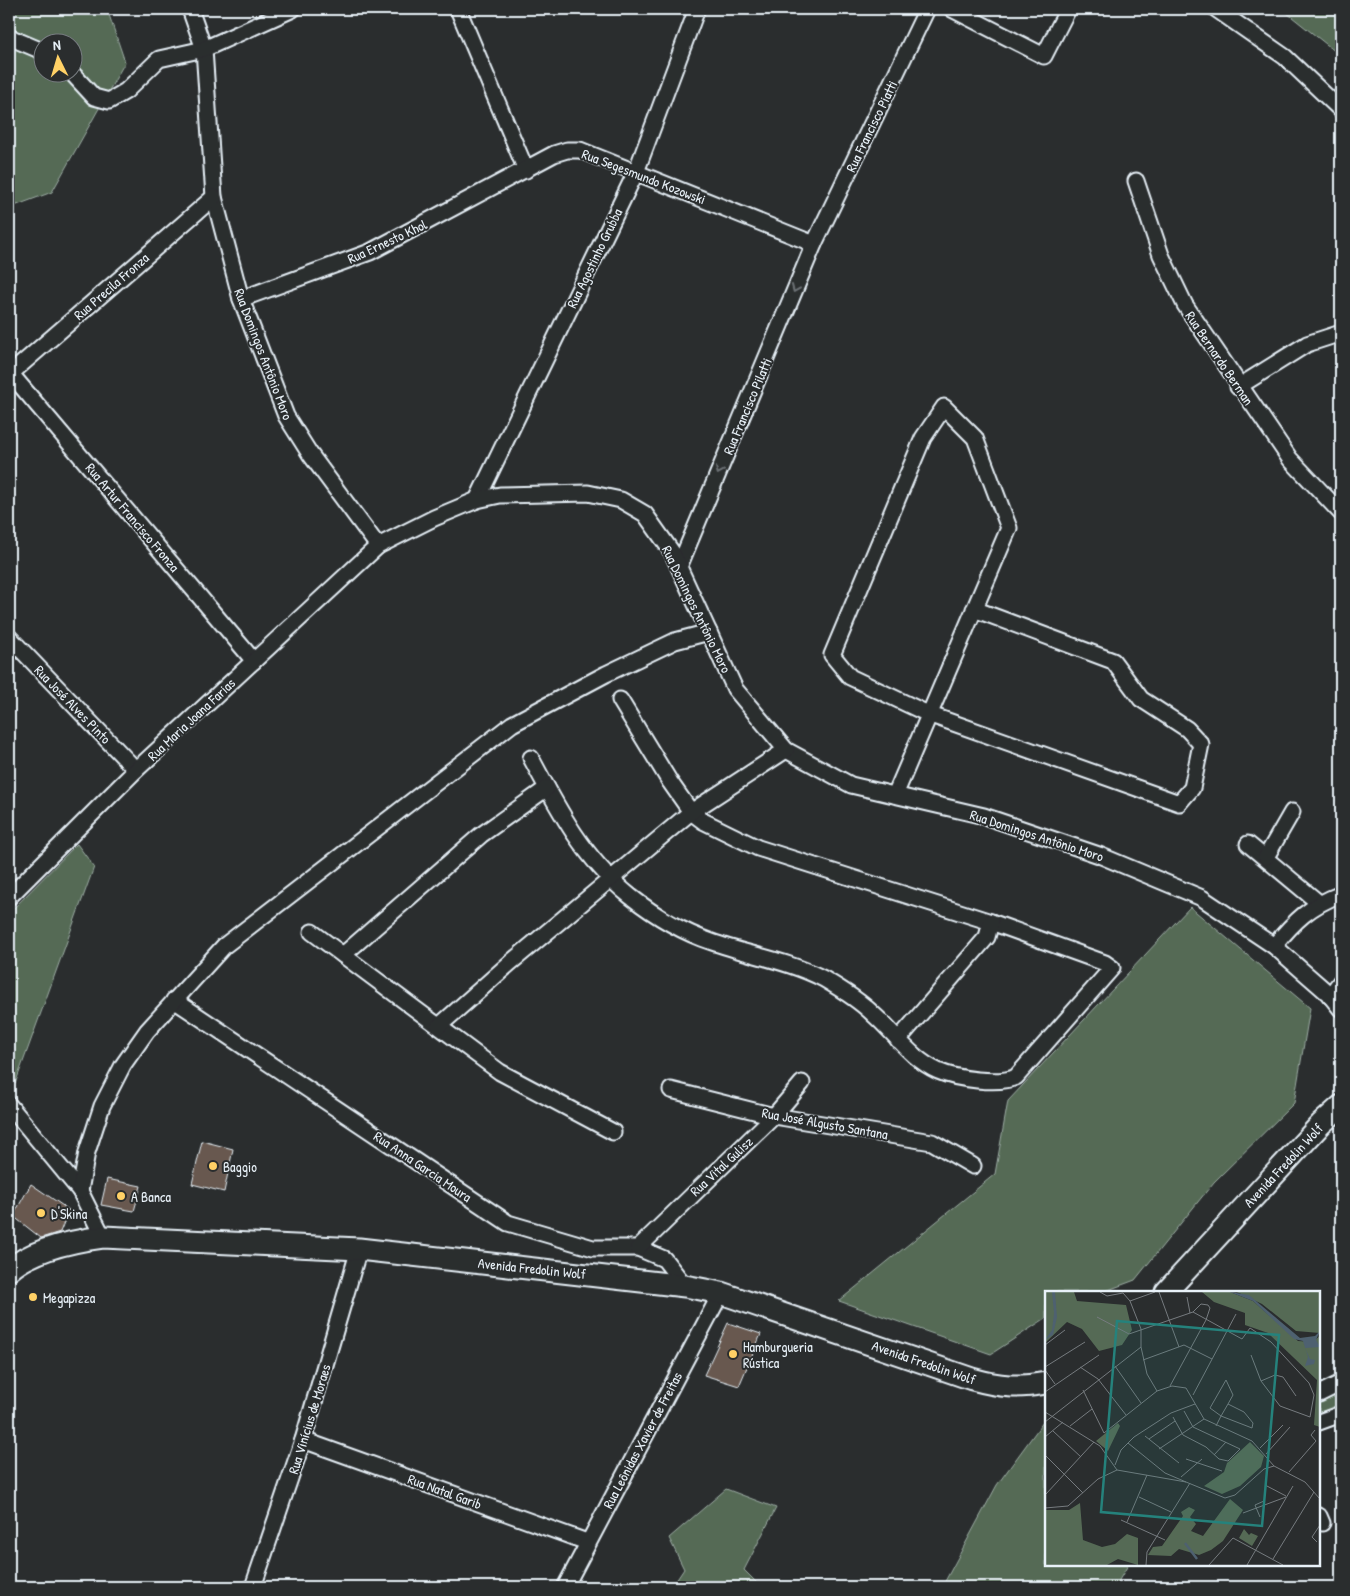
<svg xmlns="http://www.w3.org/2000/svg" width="1350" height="1596" font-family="'Patrick Hand',sans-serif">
  <rect width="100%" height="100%" fill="#2a2d2e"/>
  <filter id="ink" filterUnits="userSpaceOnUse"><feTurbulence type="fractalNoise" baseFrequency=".02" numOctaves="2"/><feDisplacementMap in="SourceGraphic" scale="10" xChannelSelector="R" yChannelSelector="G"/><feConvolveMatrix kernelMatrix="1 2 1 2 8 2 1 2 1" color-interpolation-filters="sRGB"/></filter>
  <g filter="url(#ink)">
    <g fill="#556a55" stroke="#9eaea6" fill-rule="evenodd">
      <path d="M9,9H107L125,62L52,192L9,208ZM42,42H72V72H42Z"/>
      <path d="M1282,9H1341V56Z"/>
      <path d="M77,844L94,867L15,1084L9,1076V913Z"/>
      <path d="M1190,907L1310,1008L1294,1103L1214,1182L1135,1280L1103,1292H1046V1318L991,1354L839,1301L995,1174L1008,1101Z"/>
      <path d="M1341,1393V1410L1319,1419V1403Z"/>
      <path d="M1046,1418V1565H1128L1115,1587H942L997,1485Z"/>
      <path d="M726,1489L776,1508L744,1570L761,1587H672L684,1569L669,1538Z"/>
    </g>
    <g fill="#67594f" stroke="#e8f1f8">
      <path d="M202,1141L233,1149L224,1192L192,1184Z"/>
      <path d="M107,1179L141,1186L134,1211L101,1205Z"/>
      <path d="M31,1184L69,1210L60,1232L41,1238L13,1216Z"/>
      <path d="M728,1323L761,1334L739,1386L704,1375Z"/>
    </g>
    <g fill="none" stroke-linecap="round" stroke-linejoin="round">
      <g stroke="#e8f1f8" stroke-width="19">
        <g id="street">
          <path d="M190,9L204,49L214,197L241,299L286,416L310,454L378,546"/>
          <path d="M458,9L526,170"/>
          <path d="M952,9L1044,56L1068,9"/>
          <path d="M1216,9L1285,57L1341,110"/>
          <path d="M9,37L42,51"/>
          <path d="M71,72L94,97L109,101L126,91L159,59L204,49L293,9"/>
          <path d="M1136,181L1161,255L1185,305L1290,459L1341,513"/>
          <path d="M241,299L370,252L554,154L567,150H580L814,244"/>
          <path d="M11,374L254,661"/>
          <path d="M9,375L214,197"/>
          <path d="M1238,387L1307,344L1341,333"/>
          <path d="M477,500L636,172L697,9"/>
          <path d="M679,567L814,244L927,9"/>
          <path d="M9,637L136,770"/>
          <path d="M531,758C558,809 584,859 630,896C654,915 682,932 712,942C749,955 789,961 824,979C841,989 859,1000 873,1014C895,1033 911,1059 938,1071C956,1079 999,1085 1016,1077L1112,968L1105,963L991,922L758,848L703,821L691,812L670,782L620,700"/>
          <path d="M895,795L1009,528L975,438L944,407L923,438L832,655L850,677L928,714L1179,803L1192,788L1201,744L1187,729L1141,699L1113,661L974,609"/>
          <path d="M1248,844L1319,903"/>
          <path d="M1266,857L1292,812"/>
          <path d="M9,897L136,770L378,546L434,518L477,500L500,495L588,493L621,500L645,514L672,552L735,689L786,750L851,785L984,816L1099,855L1202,898L1274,946L1329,994L1341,1009"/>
          <path d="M312,932L500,1072L613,1132"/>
          <path d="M1274,946C1295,920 1310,906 1341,894"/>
          <path d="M343,955L481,835L547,788"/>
          <path d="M1330,996L1341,981"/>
          <path d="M174,1000L508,1223L593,1248H638L664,1259L685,1286"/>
          <path d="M439,1026L510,963L691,812L786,750"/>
          <path d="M898,1040L987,937L991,922"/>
          <path d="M671,1090L774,1116L932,1142L973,1166"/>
          <path d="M9,1105L80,1191L103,1237"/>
          <path d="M80,1191L87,1152L102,1106L123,1065L147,1031L224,946L512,724L606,674L675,641L709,632"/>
          <path d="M638,1248L774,1116L802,1083"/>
          <path d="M1319,1394L1341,1383"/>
          <path d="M1319,1422L1341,1414"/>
          <path d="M303,1440L587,1542"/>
          <path d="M1319,1516L1322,1523"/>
          <path d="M253,1587L303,1440L359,1249"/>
          <path d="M565,1587L721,1293"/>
        </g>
      </g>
      <g stroke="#e8f1f8" stroke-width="25">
        <g id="secondary">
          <path d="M9,1270C33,1249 72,1241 103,1237L359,1249L685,1286L721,1293L972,1379C1001,1387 1017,1388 1046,1383"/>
          <path d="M1166,1292L1321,1124L1341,1106"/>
        </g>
      </g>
      <use href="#street" stroke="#2a2d2e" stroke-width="15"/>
      <use href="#secondary" stroke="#2a2d2e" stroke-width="21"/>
    </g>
    <defs><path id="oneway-chevron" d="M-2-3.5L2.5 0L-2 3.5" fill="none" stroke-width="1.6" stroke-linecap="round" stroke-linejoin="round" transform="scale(1.25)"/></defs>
    <g stroke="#6c7275">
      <use href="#oneway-chevron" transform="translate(795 289) rotate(113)"/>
      <use href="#oneway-chevron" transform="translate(719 471) rotate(113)"/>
    </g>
  </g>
  <g fill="#ffd166" stroke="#2a2d2e" stroke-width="2">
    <circle cx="213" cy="1166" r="5"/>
    <circle cx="121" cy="1196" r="5"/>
    <circle cx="41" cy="1213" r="5"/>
    <circle cx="33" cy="1297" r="5"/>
    <circle cx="733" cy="1354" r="5"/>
  </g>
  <g text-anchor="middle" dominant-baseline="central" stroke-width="4" stroke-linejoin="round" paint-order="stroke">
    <g font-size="14" fill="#e8f1f8" stroke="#2a2d2e">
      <text transform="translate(871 126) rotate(-64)">Rua Francisco Piatti</text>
      <text transform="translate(644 176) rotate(21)">Rua Segesmundo Kozowski</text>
      <text transform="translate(387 241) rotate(-25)">Rua Ernesto Khol</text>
      <text transform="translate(594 258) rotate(-64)">Rua Agostinho Grubba</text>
      <text transform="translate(111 286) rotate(-41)">Rua Precila Fronza</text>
      <text transform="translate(264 354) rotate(69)">Rua Domingos Antônio Moro</text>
      <text transform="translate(1220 358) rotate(56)">Rua Bernardo Berman</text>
      <text transform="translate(747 406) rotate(-67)">Rua Francisco Pilatti</text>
      <text transform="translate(133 517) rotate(50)">Rua Artur Francisco Fronza</text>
      <text transform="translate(697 609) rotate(64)">Rua Domingos Antônio Moro</text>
      <text transform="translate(73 704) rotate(46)">Rua José Alves Pinto</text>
      <text transform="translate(191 719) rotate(-43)">Rua Maria Joana Farias</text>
      <text transform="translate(1037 835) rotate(18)">Rua Domingos Antônio Moro</text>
      <text transform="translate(825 1123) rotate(10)">Rua José Algusto Santana</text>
      <text transform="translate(1283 1165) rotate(-47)">Avenida Fredolin Wolf</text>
      <text transform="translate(423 1166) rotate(34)">Rua Anna Garcia Moura</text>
      <text transform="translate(721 1166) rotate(-43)">Rua Vital Gulisz</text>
      <text transform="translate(532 1268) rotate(6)">Avenida Fredolin Wolf</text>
      <text transform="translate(924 1362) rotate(19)">Avenida Fredolin Wolf</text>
      <text transform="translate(309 1419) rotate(-73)">Rua Vinícius de Moraes</text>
      <text transform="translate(642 1440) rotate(-62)">Rua Leônidas Xavier de Freitas</text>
      <text transform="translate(445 1491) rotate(20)">Rua Natal Garib</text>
    </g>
    <g font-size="14" fill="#e8f1f8" stroke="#2a2d2e" text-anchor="start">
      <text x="223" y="1166">Baggio</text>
      <text x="131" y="1196">A Banca</text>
      <text x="51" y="1213">D'Skina</text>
      <text x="43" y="1297">Megapizza</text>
      <text x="743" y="1346">Hamburgueria<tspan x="743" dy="16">Rústica</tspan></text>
    </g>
  </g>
  <g transform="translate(1045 1291)">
    <rect width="275" height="275" fill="#2a2d2e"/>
    <path d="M0,1H29L32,10L81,14L87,39L77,54L54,60L37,38L22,31L0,52ZM157,1H185L208,10L253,50L267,51L275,45V136L269,134L272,89L223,42L200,34V22L169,11ZM192,1H275V42L251,40L217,13ZM73,132L75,135L63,160L51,150ZM205,151L219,165L216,176L195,195L177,203L159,195L179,181L182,172ZM185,208L198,219L178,250L166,259L154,264L134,258L126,265L103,264L108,256L117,255L138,225L136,221L144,216L150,219L145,226L151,233L146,240L158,245ZM35,212L38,249L57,256L70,253L82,243L93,247V274L73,268L62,274H0V219H24ZM199,238L204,244L206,242L213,245L207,255L194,247Z" fill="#556a55"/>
    <path d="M7,1H10L12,26L8,44L0,49L7,39L9,22ZM185,1L204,4L255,47L270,45L275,40L271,49L275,56L260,57L265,68L270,69L269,73L260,75L263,66L258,50L249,48L208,10Z" fill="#4e6170"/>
    <path fill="none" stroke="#4e6170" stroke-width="2.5" d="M140,252L152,268"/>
    <path fill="none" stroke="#767b7f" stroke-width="1" d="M55,1L62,5L78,2L85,10L96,38V56L102,83L112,100M114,1L134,56M142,6L145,22M85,10L110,1M148,21L197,48L205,37L226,51L264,92L269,104L265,126L235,115L216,90L206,64M52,26L84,43L148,21L156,13L163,14L165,17L161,29L125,95M0,54L20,39M98,69L139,54L167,68M70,75L96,112M0,76L40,51M35,76L53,88L81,124M0,79L10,93M216,90L230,84L238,86L251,105M38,99L59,142L112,100L127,95L141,97L159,128L207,150L229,175M0,101L54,64M148,104L191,23M0,121L55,155L72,179M128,126L138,144L161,156L174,168L183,170L195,158L148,136L139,120M0,131L96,56M25,135L47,118M171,135L176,125L183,113L188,104L181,89L165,117L176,125L207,137L208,132L199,121L183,113M8,140L36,166M100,145L134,172M0,146L18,131M104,148L130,130M83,152L120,182L141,191M215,157L238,134M114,158L159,128M221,163L245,136M0,164L38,202M169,164L181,151M141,168L177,180M70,174L76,159L89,146L126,122L150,113M244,181L271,150L266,144L270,139M136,186L157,168M220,194L241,205M1,203L49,151M94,206L126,221M0,217L23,215L53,188L72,179L141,191L180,207L190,204L219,178L229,175L260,191L275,208M198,222L241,206M215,226L210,214L219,210M76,229L120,249M82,231L102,184M272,251L267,246L275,234M228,268L269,201M101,274L102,261L145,192M164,274L188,247L238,274M202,274L248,195"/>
    <path fill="#25827c" fill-opacity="0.15" stroke="#25827c" stroke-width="2.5" d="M72,30L234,44L217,235L56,221Z"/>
    <rect width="275" height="275" fill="none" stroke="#e8f1f8" stroke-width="2.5"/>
  </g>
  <rect width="1350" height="1596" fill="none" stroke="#2a2d2e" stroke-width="30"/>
  <rect x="15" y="15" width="1320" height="1566" fill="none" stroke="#e8f1f8" stroke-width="2" filter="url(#ink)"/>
  <g transform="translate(58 58) rotate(355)"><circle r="24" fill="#2a2d2e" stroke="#767b7f"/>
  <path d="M0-4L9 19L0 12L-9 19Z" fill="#ffd166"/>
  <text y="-8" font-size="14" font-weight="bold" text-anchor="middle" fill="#e8f1f8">N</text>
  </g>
</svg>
